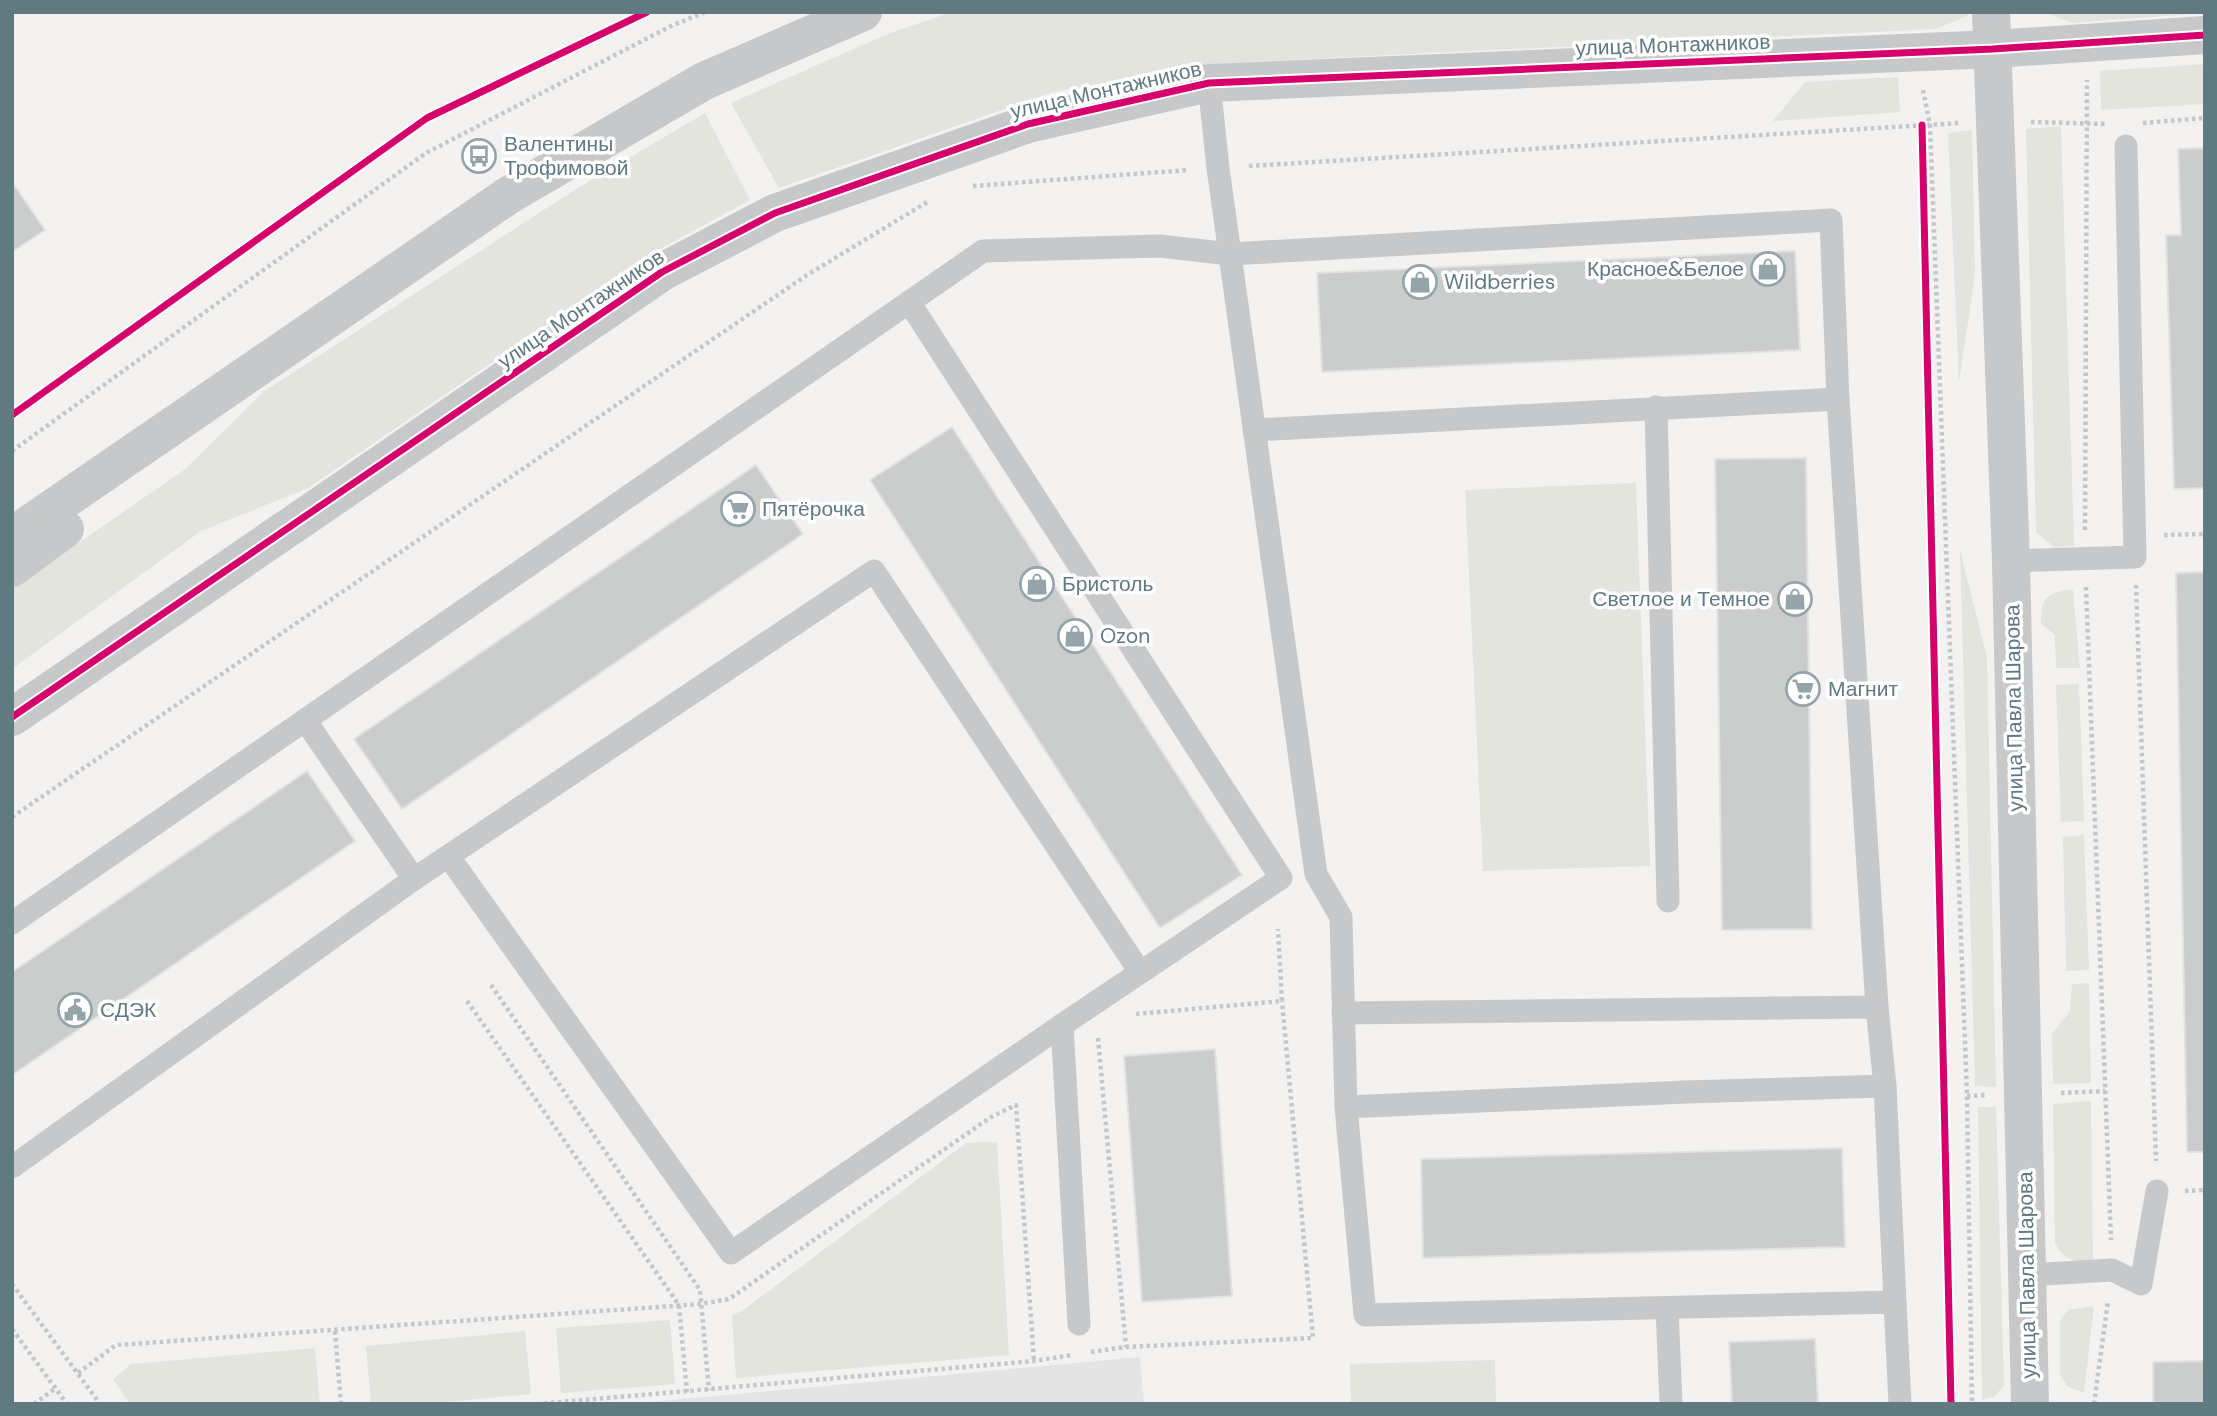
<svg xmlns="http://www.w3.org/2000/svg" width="2217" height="1416" font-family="'DM Sans',sans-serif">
  <rect width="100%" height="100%" fill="#f3f2f0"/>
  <path fill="#e3e4e3" d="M1140,1357L1144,1404H629Z"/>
  <g fill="#e2e4dd">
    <path d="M952,12H1969L1967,16L1936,29L1225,63L1053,92L779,188L731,103L890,33Z"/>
    <path d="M2046,12H2205V13L2072,23Z"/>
    <path d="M2205,64V104L2101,110L2100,71Z"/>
    <path d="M1898,77L1900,112L1773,121L1805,82Z"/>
    <path d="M705,113L750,200L649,255L308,488L201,531L12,669V589L184,470L263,392L576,189Z"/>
    <path d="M2061,126L2074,546L2054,547L2036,532L2026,129Z"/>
    <path d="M1972,130L1975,274L1959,383L1948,133Z"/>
    <path d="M1636,483L1650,866L1483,871L1465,490Z"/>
    <path d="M1960,550L1987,658L1996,1087L1975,1086Z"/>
    <path d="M2073,590L2080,668H2056L2055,635L2041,623C2040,598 2048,591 2073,590Z"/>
    <path d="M2079,684L2084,821L2061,822L2056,685Z"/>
    <path d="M2084,835L2089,970L2066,971L2063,837Z"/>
    <path d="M2089,983L2091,1083L2053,1084L2052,1034L2070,1011L2072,984Z"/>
    <path d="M2091,1101L2093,1261C2073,1262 2065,1261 2055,1243L2053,1104Z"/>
    <path d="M1978,1107H1996L2004,1385L1995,1396L1982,1400Z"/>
    <path d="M997,1142L1009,1355L736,1378L732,1315L742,1311L966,1143Z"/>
    <path d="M2094,1306L2084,1393L2068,1387L2060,1375V1321L2068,1310Z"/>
    <path d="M670,1320L675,1384L561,1393L556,1328Z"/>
    <path d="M525,1331L531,1394L424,1404H371L366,1346Z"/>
    <path d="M315,1348L320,1404H130L113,1379L131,1364Z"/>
    <path d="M1495,1360L1496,1404H1351L1350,1364Z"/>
  </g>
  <g fill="#cbcdcc" stroke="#e2e2e0" stroke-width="2">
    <path d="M2205,148V488L2174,489L2166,235H2181L2178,149Z"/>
    <path d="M12,182L45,230L12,252Z"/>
    <path d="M1795,251L1800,350L1322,372L1317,273Z"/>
    <path d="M952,427L1242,875L1160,928L870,480Z"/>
    <path d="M1806,458L1812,929L1722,930L1715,459Z"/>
    <path d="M756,465L803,534L402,809L354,739Z"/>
    <path d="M2205,572V1152H2187L2176,573Z"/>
    <path d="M307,771L355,841L12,1075V972Z"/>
    <path d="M1215,1049L1232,1296L1142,1302L1124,1056Z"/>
    <path d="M1842,1148L1845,1247L1423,1258L1421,1159Z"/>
    <path d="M1815,1339L1818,1404H1732L1729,1342Z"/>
    <path d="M2205,1361V1404H2153V1362Z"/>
  </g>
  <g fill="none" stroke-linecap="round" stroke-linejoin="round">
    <g stroke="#c5c7c6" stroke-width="4.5" stroke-dasharray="3.5 3.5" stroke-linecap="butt">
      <path d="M1923,90L1930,125L1967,1096L1972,1404"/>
      <path d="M2031,122L2106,124"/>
      <path d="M2143,123L2205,118"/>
      <path d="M1249,166L1960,123"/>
      <path d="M973,186L1188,170"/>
      <path d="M12,451L426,153L671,26L705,12"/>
      <path d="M2085,530L2087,80"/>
      <path d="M2164,535L2205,534"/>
      <path d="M2136,585L2156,1161"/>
      <path d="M2086,587L2111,1240"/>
      <path d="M12,817L807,275L929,201"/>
      <path d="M491,985L700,1290L709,1390"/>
      <path d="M467,1001L679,1305L687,1392"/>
      <path d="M1136,1014L1282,1001L1278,929"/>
      <path d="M1098,1038L1126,1347"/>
      <path d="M2061,1093L2105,1091"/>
      <path d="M1967,1096L1986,1095"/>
      <path d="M2185,1191L2205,1190"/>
      <path d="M12,1284L100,1404"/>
      <path d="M12,1329L67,1404"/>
      <path d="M335,1331L341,1404"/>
      <path d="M1091,1352L1126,1347L1313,1338L1282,1001"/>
      <path d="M78,1373L116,1345L701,1304L729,1299L991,1117L1016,1105L1034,1361"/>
      <path d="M34,1404L56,1388"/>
      <path d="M537,1404L1034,1361L1072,1355"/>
      <path d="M2094,1404L2108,1301"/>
    </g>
    <g stroke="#c7c8c9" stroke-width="23">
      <path d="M1209,83L1218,168L1316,874L1341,917L1346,1107L1365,1315L1895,1302L1900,1404"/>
      <path d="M1838,399L1877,1007L1885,1086"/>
      <path d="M1656,407L1668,901"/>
      <path d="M2011,561L2135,557L2126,146"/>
      <path d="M305,720L414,879"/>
      <path d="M449,857L731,1253L1062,1025L1281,878L909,302"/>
      <path d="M12,923L983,251L1160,246L1230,254L1831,220L1838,399L1254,430"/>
      <path d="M1343,1013L1877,1007"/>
      <path d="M1062,1025L1079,1324"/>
      <path d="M1346,1107L1686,1092L1885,1086L1895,1302"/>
      <path d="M12,1167L414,879L874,571L1140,972"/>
      <path d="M2027,1275L2112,1270L2141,1284L2157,1191"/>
      <path d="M1667,1308L1671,1404"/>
    </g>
    <g stroke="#c7c8c9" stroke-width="38">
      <path d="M1991,12L2011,561L2030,1404"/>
      <path d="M12,536L509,195L704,81L863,12"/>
      <path d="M12,568L65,529"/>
      <path d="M12,717L662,272L775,213L1028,124L1209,83L1993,49L2205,35"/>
    </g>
    <g stroke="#fff" stroke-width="11">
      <g id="cycleway">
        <path d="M1922,125L1951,1404"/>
        <path d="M12,415L427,118L647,12"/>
        <path d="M12,717L662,272L775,213L1028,124L1209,83L1993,49L2205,35"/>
      </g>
    </g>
    <use href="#cycleway" stroke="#d6006c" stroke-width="7"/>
  </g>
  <defs>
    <g id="bus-ring" transform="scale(1.75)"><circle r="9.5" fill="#fff" stroke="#94a4a8" stroke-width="1.5"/><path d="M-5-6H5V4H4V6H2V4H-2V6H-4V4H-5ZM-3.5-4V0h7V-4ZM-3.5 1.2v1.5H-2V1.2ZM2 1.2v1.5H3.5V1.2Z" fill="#94a4a8"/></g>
    <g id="shop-ring" transform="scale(1.75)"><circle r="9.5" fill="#fff" stroke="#94a4a8" stroke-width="1.5"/><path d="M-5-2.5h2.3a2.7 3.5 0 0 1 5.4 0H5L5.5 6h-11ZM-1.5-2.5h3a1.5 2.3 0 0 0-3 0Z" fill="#94a4a8"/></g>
    <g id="supermarket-ring" transform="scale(1.75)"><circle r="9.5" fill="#fff" stroke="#94a4a8" stroke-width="1.5"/><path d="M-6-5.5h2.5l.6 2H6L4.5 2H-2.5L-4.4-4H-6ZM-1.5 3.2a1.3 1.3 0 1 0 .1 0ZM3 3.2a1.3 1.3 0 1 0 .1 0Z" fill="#94a4a8"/></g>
    <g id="civic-ring" transform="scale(1.75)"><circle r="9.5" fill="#fff" stroke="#94a4a8" stroke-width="1.5"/><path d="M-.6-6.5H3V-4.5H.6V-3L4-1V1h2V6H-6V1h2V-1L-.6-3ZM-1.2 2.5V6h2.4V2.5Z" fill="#94a4a8"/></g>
  </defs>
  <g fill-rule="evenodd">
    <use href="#bus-ring" x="479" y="156"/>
    <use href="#shop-ring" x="1768" y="269"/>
    <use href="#shop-ring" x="1420" y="282"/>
    <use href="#supermarket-ring" x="738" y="509"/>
    <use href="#shop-ring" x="1037" y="584"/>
    <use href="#shop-ring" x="1795" y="599"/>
    <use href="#shop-ring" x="1075" y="636"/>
    <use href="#supermarket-ring" x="1803" y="689"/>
    <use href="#civic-ring" x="75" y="1010"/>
  </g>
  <g text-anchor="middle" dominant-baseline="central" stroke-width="7" stroke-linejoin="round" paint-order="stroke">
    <g font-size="21" fill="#617a82" stroke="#fff">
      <text transform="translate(1673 45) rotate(-2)">улица Монтажников</text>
      <text transform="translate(1106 90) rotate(-13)">улица Монтажников</text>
      <text transform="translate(581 309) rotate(-34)">улица Монтажников</text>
      <text transform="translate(2014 708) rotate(-91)">улица Павла Шарова</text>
      <text transform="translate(2027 1275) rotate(-91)">улица Павла Шарова</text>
    </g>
    <g font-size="21" fill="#617a82" stroke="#fff" text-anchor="start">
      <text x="504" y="144">Валентины<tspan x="504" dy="24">Трофимовой</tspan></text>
      <text x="1744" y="269" text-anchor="end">Красное&amp;Белое</text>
      <text x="1444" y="282">Wildberries</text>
      <text x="762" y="509">Пятёрочка</text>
      <text x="1062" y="584">Бристоль</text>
      <text x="1770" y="599" text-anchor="end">Светлое и Темное</text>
      <text x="1100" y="636">Ozon</text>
      <text x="1828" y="689">Магнит</text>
      <text x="100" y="1010">СДЭК</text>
    </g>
  </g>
  <rect width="2217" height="1416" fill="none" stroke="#617a82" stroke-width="28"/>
</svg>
